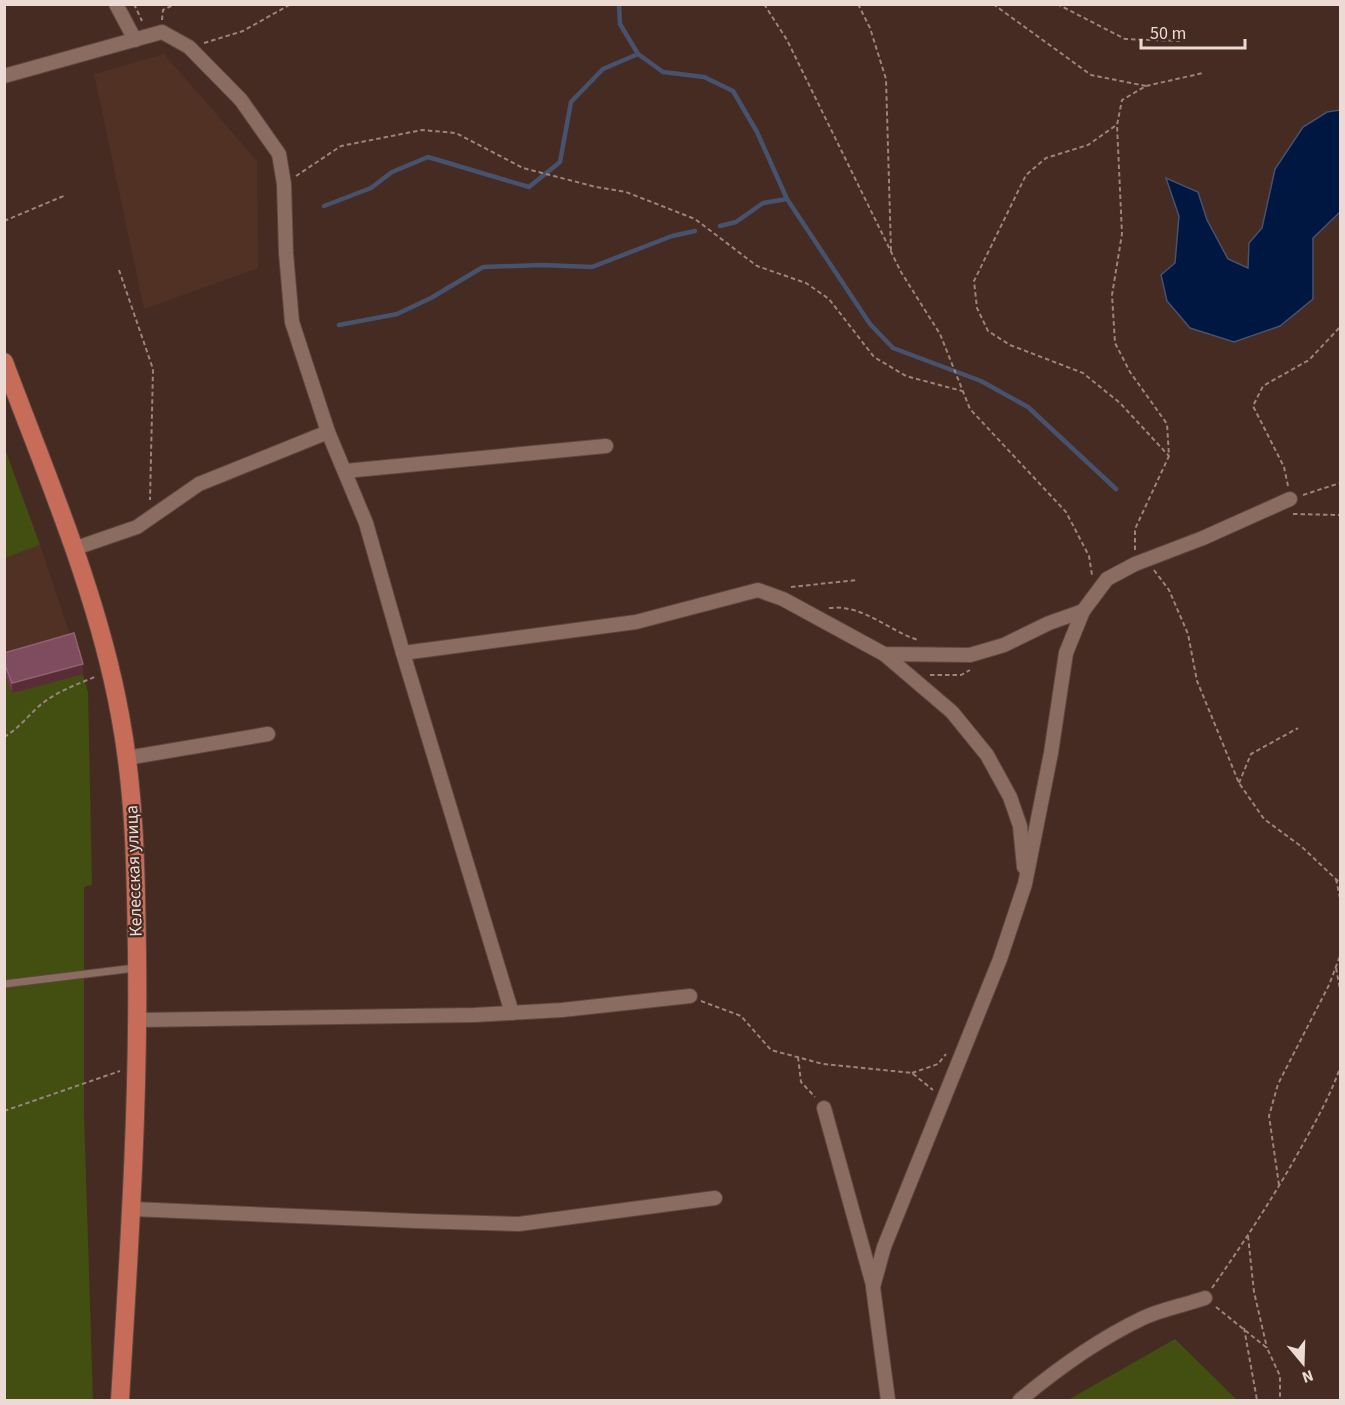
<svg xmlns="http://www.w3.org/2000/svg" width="1345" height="1405" font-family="'Source Sans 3',sans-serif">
  <rect width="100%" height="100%" fill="#452b22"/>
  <g fill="#523125">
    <path d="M164,54L257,161L258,268L144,309L94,74Z"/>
    <path d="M40,545L83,674L12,693L5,673V558Z"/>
  </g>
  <g fill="#424f11">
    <path d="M5,449L40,545L5,558H4Z"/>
    <path d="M4,673L12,693L83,674L88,692L92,885L84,887V1114L93,1400H5Z"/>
    <path d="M1175,1339L1237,1400H1068Z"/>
  </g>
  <path fill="#001741" stroke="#47526d" stroke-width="1.5" d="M1340,110V212L1313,238V299L1280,326L1234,342L1190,328L1167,301L1161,275L1175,263L1179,216L1166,178L1198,192L1207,220L1228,259L1248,268L1249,243L1262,228L1275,169L1303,127L1327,112Z"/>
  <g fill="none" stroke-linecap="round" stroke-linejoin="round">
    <g stroke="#47526d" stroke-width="4.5">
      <path d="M619,4L620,24L638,54L663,72L704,77L733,91L757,132L787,199L870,324L893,348L981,381L1028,407L1116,489"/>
      <path d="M324,206L371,188L392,172L428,157L529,187L560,162L571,102L603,69L638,54"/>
      <path d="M720,226L736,222L763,203L787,199"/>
      <path d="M339,325L397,314L431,298L483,267L542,265L592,267L672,236L695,231"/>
    </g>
    <g stroke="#5d473f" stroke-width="9">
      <path id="lane" d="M4,984L135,968"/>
    </g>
    <g stroke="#5d473f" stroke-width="16">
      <g id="street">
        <path d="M116,4L135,40"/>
        <path d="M4,76L162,32L189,47L241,100L279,154L284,184L286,253L292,322L328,432L366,523L403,653L512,1013"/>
        <path d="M345,471L606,446"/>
        <path d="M73,549L137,527L199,484L328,432"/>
        <path d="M403,653L636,622L758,590L783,599L884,654L970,655L1004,645L1049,623L1083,611"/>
        <path d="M884,654L952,712L987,755L1010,797L1020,826L1024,867"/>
        <path d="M127,758L268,734"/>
        <path d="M138,1020L474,1015L562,1010L690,996"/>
        <path d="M824,1108L873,1285"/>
        <path d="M132,1209L416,1221L519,1224L715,1198"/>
        <path d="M888,1400L873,1287L884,1247L1000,959L1025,884L1051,753L1066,653L1083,611L1107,579L1135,564L1203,538L1290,499"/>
        <path d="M1020,1400C1057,1369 1099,1339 1143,1318C1162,1309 1185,1305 1205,1298"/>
      </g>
    </g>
    <g stroke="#5d473f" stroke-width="20">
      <path id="primary" d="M4,362C47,477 98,594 120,715C135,794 136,874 137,954C139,1103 129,1252 120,1400"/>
    </g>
    <g stroke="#9a847d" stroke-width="2" stroke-dasharray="4.5 3" stroke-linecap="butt">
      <path d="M134,4L142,21"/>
      <path d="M764,4L787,40L901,272L940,334L970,409L1066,512L1089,556L1092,575"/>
      <path d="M858,4L870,28L886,79L891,251"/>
      <path d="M993,4L1091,75L1146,86"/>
      <path d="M1057,4L1125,39L1180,41"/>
      <path d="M162,20L163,10L175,4"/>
      <path d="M204,43L243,31L291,4"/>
      <path d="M1115,126L1088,145L1046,158L1026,175L974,281L977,308L988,331L1010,345L1083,373L1120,403L1169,456"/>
      <path d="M296,176L341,146L422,130L456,133L523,168L596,187L626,192L695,219L757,266L806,283L829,299L874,357L906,376L962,391"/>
      <path d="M4,221L66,195"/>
      <path d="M119,270L153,369L150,500"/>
      <path d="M1288,486L1284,467L1253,406L1263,386L1309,360L1340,327"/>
      <path d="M1303,495L1340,483"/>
      <path d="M1293,514L1340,515"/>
      <path d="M1135,550V529L1169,456L1167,424L1130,372L1115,343L1112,295L1122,234L1117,125L1122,100L1146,86L1203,73"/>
      <path d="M1154,570L1169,590L1188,634L1197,681L1239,783L1264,819L1302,847L1340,883"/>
      <path d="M791,587L857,580"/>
      <path d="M829,608C863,604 889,631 918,640"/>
      <path d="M930,675H961L970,670"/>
      <path d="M4,737C18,729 26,718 37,708C54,692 76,685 97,676"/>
      <path d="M1239,783L1251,754L1298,728"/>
      <path d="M1336,879L1340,898"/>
      <path d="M1336,968L1340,989"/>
      <path d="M701,1001L741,1016L771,1050L823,1064L912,1073L933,1090"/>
      <path d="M798,1057L801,1082L815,1097"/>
      <path d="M912,1073L938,1064L946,1054"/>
      <path d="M4,1111L120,1071"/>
      <path d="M1279,1185L1269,1116L1278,1084L1329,985L1340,956"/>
      <path d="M1248,1236L1254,1292L1267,1348"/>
      <path d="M1212,1288C1242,1245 1271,1201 1297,1155C1313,1126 1329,1099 1340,1068"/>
      <path d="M1216,1307L1267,1348L1280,1376V1400"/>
      <path d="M1244,1328L1257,1400"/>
    </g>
    <use href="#lane" stroke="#8a6c61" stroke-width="7"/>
    <use href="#street" stroke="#8a6c61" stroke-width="14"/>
    <use href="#primary" stroke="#c66c59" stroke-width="18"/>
  </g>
  <path fill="#703a51" d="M4,653L83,674L12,693L4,673Z"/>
  <path fill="#592d38" d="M83,664V674L12,693V683Z"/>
  <path fill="#7e4b5f" stroke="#8f6271" stroke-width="1.5" d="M74,633L83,664L12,683L4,662V653Z"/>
  <g text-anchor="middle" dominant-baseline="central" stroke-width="4.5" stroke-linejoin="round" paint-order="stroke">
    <g font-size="18" fill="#ecdad4" stroke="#452b22">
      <text transform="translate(134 871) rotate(-92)">Келесская улица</text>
    </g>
  </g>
  <rect width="1345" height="1405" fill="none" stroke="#ecdad4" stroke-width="12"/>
  <g transform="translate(1303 1363) rotate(161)" stroke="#452b22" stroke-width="4.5" paint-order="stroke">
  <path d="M0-4.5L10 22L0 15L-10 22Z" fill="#ecdad4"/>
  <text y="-9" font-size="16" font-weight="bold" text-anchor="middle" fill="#ecdad4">N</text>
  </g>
  <path d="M1141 39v9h104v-9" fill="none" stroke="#ecdad4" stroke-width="3"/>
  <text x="1150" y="39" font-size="18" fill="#ecdad4" stroke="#452b22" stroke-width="4.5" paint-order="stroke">50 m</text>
</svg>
